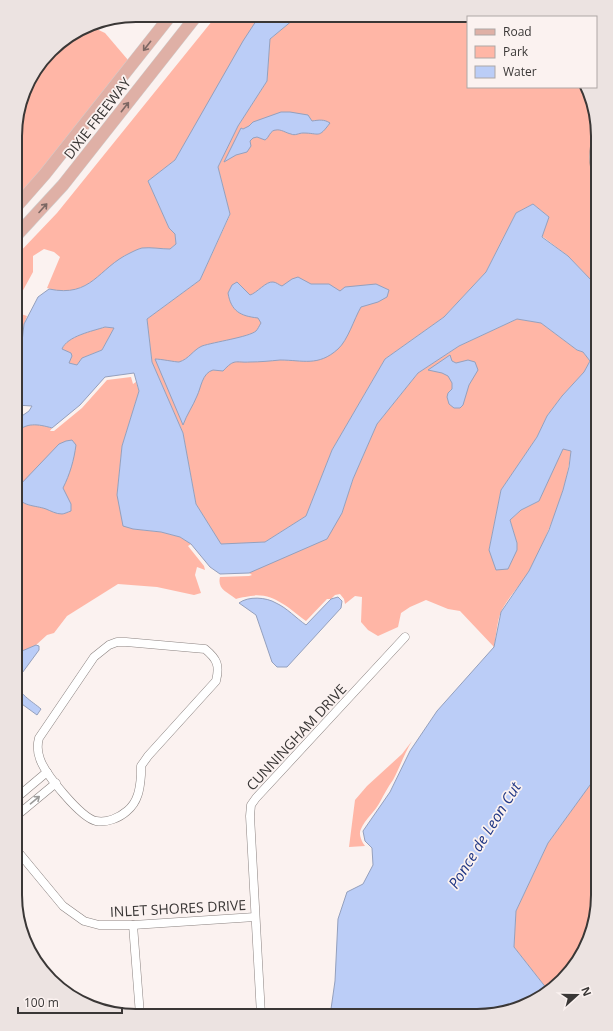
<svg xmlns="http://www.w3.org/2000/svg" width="613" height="1031" font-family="'Open Sans',sans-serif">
  <rect width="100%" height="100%" fill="#fbf2f0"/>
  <g fill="#ffb6a6">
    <path d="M217,15H260L175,160L148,181L169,228L175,234L176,244L170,249L141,248L124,256L90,283L75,290L62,292L47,288L60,257L54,252L44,249L33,256V272L21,294L16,300V256L57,213Z"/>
    <path d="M299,15L493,16L495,17H468V87H587L589,90L598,136V283L591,280L568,256L542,236L549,217L533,204L516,213L486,272L444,317L385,359L332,450L306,516L265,542L221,545L196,504L183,433L152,362L147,319L200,280L230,215L218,167L238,126L267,81L270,39Z"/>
    <path d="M88,25L105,33L128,60L16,202V120L28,82L56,45Z"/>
    <path d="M21,314L27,316L24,324L21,351L16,372V316Z"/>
    <path d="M517,319L541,323L577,350L583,352L590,361L584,372L562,396L547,416L537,437L501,490L489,550L517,543L510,520L521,510L539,501L563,448L571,451C566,493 549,532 530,569C523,583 507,598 501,612C497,621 496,637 494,647L460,611L448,609L426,600L410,607L401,613L398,627L378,636L368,630L361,622L362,597L355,596L345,604L344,599L340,594L335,595L331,599H327L306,621C287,607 271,590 245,597C242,597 239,598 236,599C227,592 217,589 220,577L249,576L252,575L249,573L342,513L353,479L377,424L418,373L459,346Z"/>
    <path d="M105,327L114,328L102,350L82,358L77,365L68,363L72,356L62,349C67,336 92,331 105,327Z"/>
    <path d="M131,377L133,384L136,382L139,391L122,446L117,495L133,529L161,532L180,537L191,544L188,546L204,566L205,570L197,567L195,575L201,593L194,595L157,587L118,584L67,616L54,633L47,635L36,645L15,654L16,473L21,464L20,462L18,465L16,464V433C26,422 38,424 52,428L50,431H54L82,408L107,380Z"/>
    <path d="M412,741C404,754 400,767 393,780C388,787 384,794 380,802C375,812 365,819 361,829C358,834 362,842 365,846L349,847L355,800L367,786L402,754Z"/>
    <path d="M598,774V903L592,934L573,969L547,989L514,947L516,911L548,843Z"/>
  </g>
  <g fill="#bbcdf7" stroke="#94a0bd" fill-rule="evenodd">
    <path d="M260,15H299L270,39L267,81L238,126L218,167L230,214L200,280L147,319L152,362L183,433L196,504L221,544L265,542L306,516L332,450L385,359L444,317L486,272L516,213L533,204L549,217L542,237L568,256L591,280L598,283V774L548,843L516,911L514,947L547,989L523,1007L477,1016H330L335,981L338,919L347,892L363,884L373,865L372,848L365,841L363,831L390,792L410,751L437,711L494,647L501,612L529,571L549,530L563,490L569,467L571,451L563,449L539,501L521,510L510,520L517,543V550L508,569L496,570L489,550L501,490L537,437L547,416L562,396L584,372L590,361L583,352L577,350L541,323L517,319L459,346L418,373L377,424L353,479L342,513L327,539L249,573L220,574L210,567L191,544L180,537L161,532L133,529L123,526L117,495L122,446L139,391L134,373L105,377L80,405L52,428C38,424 26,422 16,433V420L29,411L32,406L16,405V372L21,351L24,324L38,297L49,289C92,298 98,268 130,253C134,251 138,249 142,248C151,247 161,249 170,249L176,244L175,234L169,228L148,181L175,160L243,41ZM105,327L114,328L102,350L82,358L77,365L69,363L72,356L71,353L62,349C67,336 93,331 105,327Z"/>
    <path d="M281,112H290L308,115L312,121C319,120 324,119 330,123C318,139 320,133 303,133C299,133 295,136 291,134C286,133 281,129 276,130C270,130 269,138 265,140L257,137L253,138L250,141L251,146L247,152L236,155L224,162L241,128L243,129L249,126L253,122Z"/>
    <path d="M298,277L311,284H329L340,291L345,287L376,284L389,290L387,297L378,302L361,307C354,319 348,340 338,349C318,367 303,360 280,360C270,361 260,362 250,362C235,363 235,358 223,371C220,371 216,370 213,370C202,373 201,388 197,396C193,406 187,414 183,425L155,359C161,359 175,362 179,362C189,359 193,350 202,346C214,342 249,337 256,331C258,329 259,326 261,323L258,318C240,316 231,311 228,293L232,285L237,282L250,295C257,293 266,281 273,282C276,282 279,285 282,286L292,279Z"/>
    <path d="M450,355L452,361L456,363L468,360L475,362L478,370L469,385L463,405L460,408H454L449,404L447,397L448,393L452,389V383L448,376L442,373L428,370Z"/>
    <path d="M72,440L76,445C74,460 70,474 63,488L71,504V511C68,512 64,514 62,514C56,514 51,511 46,509C35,505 21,507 16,494L18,487L59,444L66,441Z"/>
    <path d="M338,597L342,601L341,608L287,667H277L272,662L256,615L239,603C248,596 266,597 276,603C287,608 296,618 306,625L331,599Z"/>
    <path d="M36,645L39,646V650L17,680C16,693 32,701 41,709L37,715L15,699V654Z"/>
  </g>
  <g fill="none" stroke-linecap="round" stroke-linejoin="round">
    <g stroke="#8b8381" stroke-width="9">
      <g id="street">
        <path d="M597,133C593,150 592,164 598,181"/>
        <path d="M117,642H126L205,649C217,659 220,665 216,681L148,756C146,759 143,763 141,766C141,769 141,773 141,775C140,789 138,802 127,811C119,818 107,823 96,821C81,818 45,774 40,759C37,751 37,745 39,738L94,657L109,645Z"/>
        <path d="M15,799L47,772"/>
        <path d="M15,817L56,783"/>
        <path d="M15,848L63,906L84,921L99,925H133L255,917"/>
        <path d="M133,925L140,1015"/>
        <path d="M261,1015L250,816L251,805L256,798L405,637"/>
      </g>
    </g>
    <g stroke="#d0cfcf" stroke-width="13">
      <g id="primary">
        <path d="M16,207L45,174L171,15"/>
        <path d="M16,236L63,185L197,15"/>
      </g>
    </g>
    <use href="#street" stroke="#fff" stroke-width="8"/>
    <use href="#primary" stroke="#dfb0a6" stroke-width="12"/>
  </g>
  <defs><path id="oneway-shaft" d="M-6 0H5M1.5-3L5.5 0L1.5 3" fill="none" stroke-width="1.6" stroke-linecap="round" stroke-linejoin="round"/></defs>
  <g stroke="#7c6763">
    <use href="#oneway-shaft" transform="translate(147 46) rotate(128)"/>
    <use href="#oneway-shaft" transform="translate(125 107) rotate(-52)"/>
    <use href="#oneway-shaft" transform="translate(43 208) rotate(-48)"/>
  </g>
  <use stroke="#9c9b9a" href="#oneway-shaft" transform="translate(35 800) rotate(-40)"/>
  <g text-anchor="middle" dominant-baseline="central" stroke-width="3.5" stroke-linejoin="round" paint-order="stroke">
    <g font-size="14" fill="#3a3736" stroke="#fbf2f0">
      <text transform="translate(97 118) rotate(-52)">DIXIE FREEWAY</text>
      <text transform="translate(296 737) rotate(-47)">CUNNINGHAM DRIVE</text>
      <text transform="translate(178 908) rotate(-3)">INLET SHORES DRIVE</text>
    </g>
    <g font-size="15" font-style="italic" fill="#203785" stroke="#fbf2f0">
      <text transform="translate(484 835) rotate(-58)">Ponce de Leon Cut</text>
    </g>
  </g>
  <path d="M0 0H613V1031H0ZM136 22H477A114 114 0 0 1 591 136V895A114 114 0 0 1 477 1009H136A114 114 0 0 1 22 895V136A114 114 0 0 1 136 22Z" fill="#ece3e1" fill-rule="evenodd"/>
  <path fill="none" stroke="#3a3736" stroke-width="2" d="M136 22H477A114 114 0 0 1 591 136V895A114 114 0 0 1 477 1009H136A114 114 0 0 1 22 895V136A114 114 0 0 1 136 22Z"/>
  <rect x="467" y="16" width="130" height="72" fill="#fbf2f0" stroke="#aea7a6"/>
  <rect x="475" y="29" width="20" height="6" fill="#dfb0a6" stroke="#aea7a6"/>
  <text x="503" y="36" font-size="12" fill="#3a3736">Road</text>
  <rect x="475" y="46" width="20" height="12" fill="#ffb6a6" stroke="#aea7a6"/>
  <text x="503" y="56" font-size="12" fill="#3a3736">Park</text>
  <rect x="475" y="66" width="20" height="12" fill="#bbcdf7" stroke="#aea7a6"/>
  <text x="503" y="76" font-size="12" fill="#3a3736">Water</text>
  <g transform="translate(577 995) rotate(69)" stroke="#fbf2f0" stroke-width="3" paint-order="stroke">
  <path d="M0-3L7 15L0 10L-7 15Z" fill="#3a3736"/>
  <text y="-6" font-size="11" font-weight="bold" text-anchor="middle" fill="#3a3736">N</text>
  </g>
  <path d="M18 1007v6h104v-6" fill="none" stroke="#3a3736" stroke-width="2"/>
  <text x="24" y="1007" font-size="12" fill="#3a3736" stroke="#fbf2f0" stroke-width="3" paint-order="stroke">100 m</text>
</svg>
